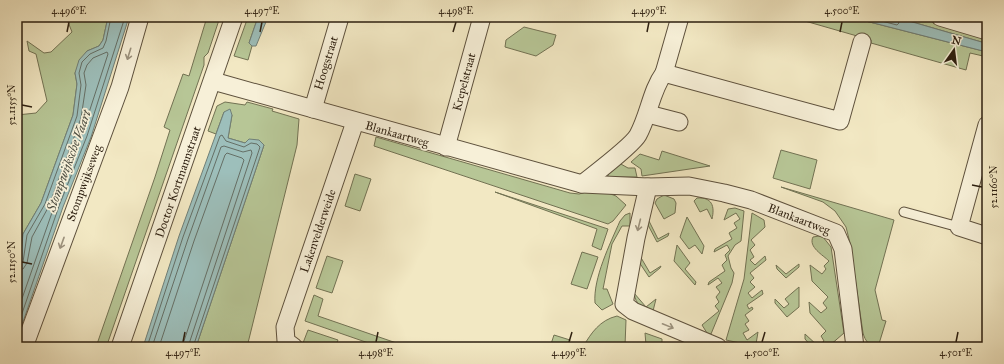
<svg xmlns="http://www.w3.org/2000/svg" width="1004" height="364" font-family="'IM FELL Great Primer',serif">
  <rect width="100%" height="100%" fill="#f2e8c3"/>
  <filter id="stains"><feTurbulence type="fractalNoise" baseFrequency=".005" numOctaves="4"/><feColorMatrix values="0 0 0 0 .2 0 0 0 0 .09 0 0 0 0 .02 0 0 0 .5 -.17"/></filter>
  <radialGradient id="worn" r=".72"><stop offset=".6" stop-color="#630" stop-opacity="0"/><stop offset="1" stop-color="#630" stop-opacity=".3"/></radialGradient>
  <g fill="#b7c696" stroke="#727253">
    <path d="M84,17H108L103,40L99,46L87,51L75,73L77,84L73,115L41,203L23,234L21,253L17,266V115L36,113L47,101L36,54L29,51L27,41L44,53L51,52L72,32L68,22Z"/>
    <path d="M207,17H220L208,53L204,57V65L108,342L105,347H96L155,177L170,130L164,127L183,74L189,76Z"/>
    <path d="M248,17H258L249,43L252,46L248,60L234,56Z"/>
    <path d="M791,17H850L983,51L985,43L895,17H922L987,36V54L983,56L970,53L966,70L871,43V40Z"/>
    <path d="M524,27L556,35L553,45L536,56L505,47L506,40Z"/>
    <path d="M225,102L245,105L247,102L273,109L272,111L299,119L297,145L247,347H196L264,145L245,143L228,138L232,115L224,112L216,134L208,131L217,106Z"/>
    <path d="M376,137L570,193L579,194L590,191L608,193L616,196L626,205L613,221L608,224L374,146Z"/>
    <path d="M781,150L817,160L810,189L773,178Z"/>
    <path d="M662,151L710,166L642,176L641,169L631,162L640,154L659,160Z"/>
    <path d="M619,163L628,168H635L637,177H608V174Z"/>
    <path d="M355,174L371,179L360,211L345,206Z"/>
    <path d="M781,187L894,220L875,290L882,320L886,321L878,347C870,347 865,341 863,333L850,243L846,227L835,211L823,202Z"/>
    <path d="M495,192L608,229L601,250L592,246L597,229Z"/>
    <path d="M664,195L674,199L676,203L675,213L664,219L655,203L657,199Z"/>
    <path d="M697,198C712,197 715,206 712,219L707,209L700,212L694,201Z"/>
    <path d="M735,208L744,211L741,241L735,245L728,256L731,268L734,273L732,283L711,334L707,333L702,325L719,311L715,306L719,302L716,297L720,292L716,287L722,283L718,278L708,285L709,282L725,271L722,265L727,260L725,255L730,250L727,245L714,252L715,249L732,239L729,233L737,228L734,223L740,219L736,213L724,220L728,209Z"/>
    <path d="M630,213V226H622L612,244L603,289H607L613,304L602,310L595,303C593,278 610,244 620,221L625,215Z"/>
    <path d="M752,213L764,220L765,227L751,240L755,245L750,250L754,257L750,260L755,265L765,256L766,260L750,273L754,278L750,282L755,287L748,293L752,298L762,290L763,294L747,305L749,309L752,307L753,309L745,315L749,321L745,324L749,330L743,333L747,340L758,332L756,344L754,346L726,340L744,279Z"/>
    <path d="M687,217L704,246L702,254L695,245L689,249L680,237Z"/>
    <path d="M649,221L658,239L669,233L668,236L657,242L648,225Z"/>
    <path d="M819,236L823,237L831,247L844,333L829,346L812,347L805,339V334L818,346L824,341L821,336L826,331L810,313L809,302L821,313L827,308L823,303L828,297L812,281L810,265L822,274L826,269L824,266L829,261C823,255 808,247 813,237Z"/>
    <path d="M677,245L690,263L685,269L696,282L695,285L674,261Z"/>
    <path d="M582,252L598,257L587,289L571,284Z"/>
    <path d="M327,256L343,261L332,293L316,288Z"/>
    <path d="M640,256L650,273L661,266L660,268L649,277L639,262Z"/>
    <path d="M799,264V267L786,278L777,269L776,265L786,274Z"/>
    <path d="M799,287V307L787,317L775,303V299L784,308L789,304L785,299Z"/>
    <path d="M634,293L646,307L656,299L653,311C641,308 636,305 634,293Z"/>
    <path d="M314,295L323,299L318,316L408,347H380L305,321Z"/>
    <path d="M617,316L626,320L625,346L646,345L645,333L662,339V347H583C591,333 600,320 617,316Z"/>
    <path d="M308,330L338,340L335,347H315L303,343Z"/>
    <path d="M554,335L570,340L567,347H550Z"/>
  </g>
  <g fill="#9dbfbb" stroke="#707f77">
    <path d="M108,17H129L91,137L63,207L17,339V266L21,253L23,234L41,203L73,115L77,84L75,73L79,60L87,51L99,46L103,40Z"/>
    <path d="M258,17H268L256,46H252L249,43Z"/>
    <path d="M850,17H895L985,43L983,51Z"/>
    <path d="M230,109L232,115L228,138L245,143L249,139L259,140L264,145L196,347H143L179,236L224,112Z"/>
    <path d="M17,144C22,152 21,165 17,174Z"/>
  </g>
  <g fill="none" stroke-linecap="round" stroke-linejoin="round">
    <g stroke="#656f66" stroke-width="1">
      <path d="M866,17L897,25L899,23L897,17"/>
      <path d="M17,265L23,262L27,235L45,204L77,116L81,85L79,73L82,62L90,54L103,48L106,41L111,17"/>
      <path d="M17,270L23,269L27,263L32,237L49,206L81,118L86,85L84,73L87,65L93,58L107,52L108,54L82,134L55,204L17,313"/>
      <path d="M17,328L59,206L87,136L125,17"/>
      <path d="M147,347L183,237L220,136L222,135L226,141L244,147L251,143L257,144L260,147L193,347"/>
      <path d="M152,347L188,239L221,147L224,146L243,152L251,150L252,153L188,347"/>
      <path d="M159,347L194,241L225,155L227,153L242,158L244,160L182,347"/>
    </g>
    <g stroke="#5e513d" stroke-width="11">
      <path id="service" d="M904,212L959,227"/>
    </g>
    <g stroke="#5e513d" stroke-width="19">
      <g id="minor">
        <path d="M940,17L987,31"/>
        <path d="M664,73L680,17"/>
        <path d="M213,81L582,184L648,187L689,186L724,193L751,200L836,233L843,249L855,347"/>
        <path d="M313,109L340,17"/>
        <path d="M648,114L679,122"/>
        <path d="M987,125L959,227L987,236"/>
        <path d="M446,147L482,17"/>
        <path d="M582,184C593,175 632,146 638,135C649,115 651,91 664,73L840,121L862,42"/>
        <path d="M648,187L636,238L624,304L633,311L718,347"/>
        <path d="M24,347L120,87L140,17"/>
        <path d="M120,347L234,17"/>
        <path d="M294,347L286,341L285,327L355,122"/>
      </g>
    </g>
    <use href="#service" stroke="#f7f0d8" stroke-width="9"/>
    <use href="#minor" stroke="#f7f0d8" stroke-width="17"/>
  </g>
  <defs><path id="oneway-shaft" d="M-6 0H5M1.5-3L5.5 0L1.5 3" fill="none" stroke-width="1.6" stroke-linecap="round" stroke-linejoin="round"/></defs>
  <g stroke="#9c927e">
    <use href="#oneway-shaft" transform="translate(129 54) rotate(107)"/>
    <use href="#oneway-shaft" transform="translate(639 225) rotate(104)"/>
    <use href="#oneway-shaft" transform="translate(62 243) rotate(110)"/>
    <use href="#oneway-shaft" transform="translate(668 326) rotate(22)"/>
  </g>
  <path fill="none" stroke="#2d1f10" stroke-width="1.5" d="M67,32L69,22M260,32L262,22M453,32L456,22M647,32L649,22M840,32L842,22M22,105L32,107M972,185L982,187M22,262L32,264M183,342L185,332M376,342L378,332M569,342L572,332M762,342L765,332M956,342L958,332"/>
  <g text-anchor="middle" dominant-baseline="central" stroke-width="3.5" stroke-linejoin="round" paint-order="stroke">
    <g font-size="12" fill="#2d1f10" stroke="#f7f0d8">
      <text transform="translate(326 63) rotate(-73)">Hoogstraat</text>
      <text transform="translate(464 82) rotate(-75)">Krepelstraat</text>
      <text transform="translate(397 134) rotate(16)">Blankaartweg</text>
      <text transform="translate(178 182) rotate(-71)">Doctor Kortmannstraat</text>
      <text transform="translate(84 183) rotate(-70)">Stompwijkseweg</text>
      <text transform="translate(799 219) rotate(21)">Blankaartweg</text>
      <text transform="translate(318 231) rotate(-71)">Lakenvelderweide</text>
    </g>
    <g font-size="13" font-style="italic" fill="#4f4f43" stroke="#f7f0d8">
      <text transform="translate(69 161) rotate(-70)">Stompwijksche Vaart</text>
    </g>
  </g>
  <rect width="1004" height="364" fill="none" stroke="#f2e8c3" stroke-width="44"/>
  <g transform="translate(954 50) rotate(14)" stroke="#f7f0d8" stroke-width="3" paint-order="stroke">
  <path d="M0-3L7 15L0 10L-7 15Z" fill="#2d1f10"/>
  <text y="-6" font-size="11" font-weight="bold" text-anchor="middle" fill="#2d1f10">N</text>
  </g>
  <rect x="22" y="22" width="960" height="320" fill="none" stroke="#2d1f10" stroke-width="1.5"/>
  <g font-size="10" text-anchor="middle" fill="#2d1f10">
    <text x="69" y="14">4.496°E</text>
    <text x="262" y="14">4.497°E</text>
    <text x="456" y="14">4.498°E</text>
    <text x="649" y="14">4.499°E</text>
    <text x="842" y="14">4.500°E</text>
    <text transform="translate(11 105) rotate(-90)" y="4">52.1155°N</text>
    <text transform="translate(993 187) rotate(-90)" y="4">52.1160°N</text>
    <text transform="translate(11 262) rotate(-90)" y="4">52.1150°N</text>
    <text x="183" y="356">4.497°E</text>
    <text x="376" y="356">4.498°E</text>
    <text x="569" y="356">4.499°E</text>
    <text x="762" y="356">4.500°E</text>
    <text x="956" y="356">4.501°E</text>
  </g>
  <rect width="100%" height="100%" filter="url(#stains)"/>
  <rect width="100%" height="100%" fill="url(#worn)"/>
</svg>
